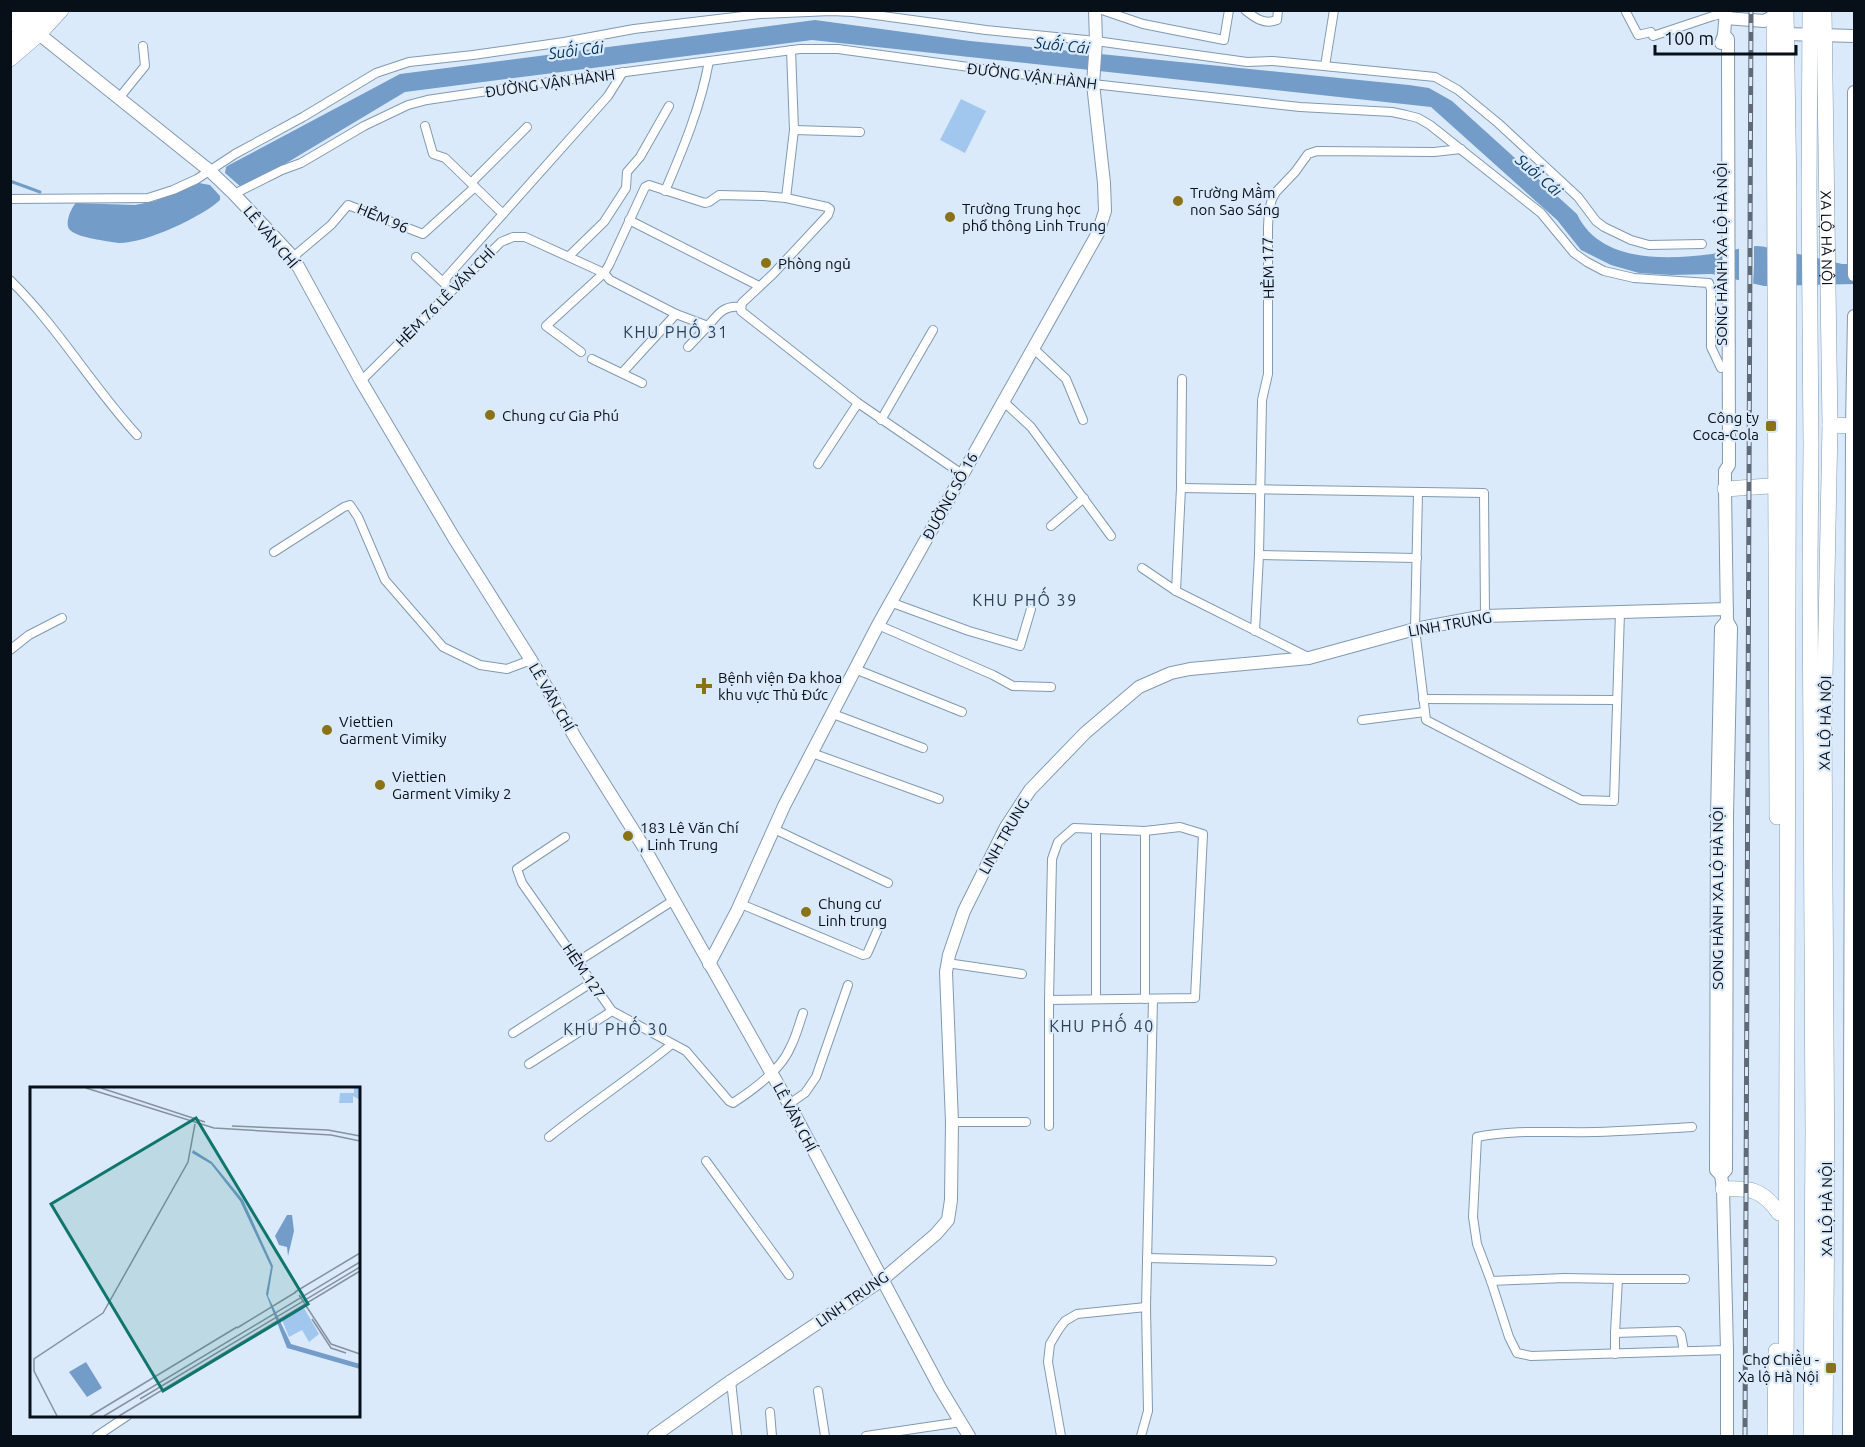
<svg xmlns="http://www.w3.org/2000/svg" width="1865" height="1447" font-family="Ubuntu,sans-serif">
  <rect width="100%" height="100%" fill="#dbeafa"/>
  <path fill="#a1c7ef" d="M961,99L986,111L965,153L940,140Z"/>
  <g fill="#739dc8">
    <path d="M815,20L970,41L1409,85L1429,88L1452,101L1577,214C1600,263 1666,260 1712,254C1727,252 1742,247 1757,246C1765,246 1775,250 1784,251C1803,255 1822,259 1842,264H1854V284L1764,286L1712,274L1671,275L1639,273L1611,265L1581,250L1557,220L1431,107L812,40L405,92L248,186L241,187L225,173L226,167L229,165L400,74Z"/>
    <path d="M199,183L210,185L220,196V200C202,217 144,244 118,243C107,241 78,238 70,230C64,224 71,208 76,203L135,205L155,201Z"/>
  </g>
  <path fill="#dbeafa" d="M1754,244V265L1753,286L1739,283V246Z"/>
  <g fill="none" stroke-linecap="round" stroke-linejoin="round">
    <path stroke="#739dc8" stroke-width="3" d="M10,181L40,192"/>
    <g stroke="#8199b1" stroke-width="10">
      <g id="street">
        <path d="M1102,10L1143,24L1224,40L1229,10"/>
        <path d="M1245,10C1255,18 1264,25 1277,20L1278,10"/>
        <path d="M1626,12L1638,35L1651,32L1653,36L1713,16L1726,13"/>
        <path d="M1325,66L1334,10"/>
        <path d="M119,98L145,66L143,46"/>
        <path d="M425,126L433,154L445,158L503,214"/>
        <path d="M794,130L860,132"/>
        <path d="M471,183L527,127"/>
        <path d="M665,191C683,149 701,106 709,61"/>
        <path d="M234,194L282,170L301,163L364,126L408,105L427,100L535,84L800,49H838L1093,84L1300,107L1392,112L1406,115L1418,118L1430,125L1541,213L1574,253L1587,262L1604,271L1634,278L1709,283L1711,290V347L1721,368"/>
        <path d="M786,198L794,130L791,50"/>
        <path d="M10,199L148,198L173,190L197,179L235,154L303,117L376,73L409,62L473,55L564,42L634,29L760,14L831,11L853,12L986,30L1096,41L1247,62L1273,61L1435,77L1458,90L1498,123L1578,197L1596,221L1604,227L1631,240L1649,245L1702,244"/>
        <path d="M629,220L759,286"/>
        <path d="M569,256L604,222L626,188L627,172L640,157L669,106"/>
        <path d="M293,257L331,225L348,205L423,234L475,187"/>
        <path d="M416,257L445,284"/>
        <path d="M10,280C58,327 92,386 137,435"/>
        <path d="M449,293C445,288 445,284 446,278L608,96L623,72"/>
        <path d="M688,347L708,326"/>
        <path d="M1033,348L1066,379L1083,420"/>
        <path d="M581,352L546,326L604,273L609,265L645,187L649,185L705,203L709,202L719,195L763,196L786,198L827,207L830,209L828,215L773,274L742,303L741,311L858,403L962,474"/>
        <path d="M592,359L642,383"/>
        <path d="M622,373L676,314"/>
        <path d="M361,381L501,242L513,237H525L604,273L610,280L676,314L708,326C718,314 724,305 740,307"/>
        <path d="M1003,401L1031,427L1111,536"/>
        <path d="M881,420L933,330"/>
        <path d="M818,464L858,403"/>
        <path d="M1181,488L1484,493L1485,616"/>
        <path d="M1418,493L1415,629L1426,720L1581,800L1614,801L1620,612"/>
        <path d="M1051,526L1084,498"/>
        <path d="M274,552L344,507L350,505L358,517L385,580L443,647L480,665L507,669L531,660"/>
        <path d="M1259,555L1417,558"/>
        <path d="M1142,568L1176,591L1308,657"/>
        <path d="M1176,591L1181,488L1182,379"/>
        <path d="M890,602L969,631L1020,646L1031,609"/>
        <path d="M878,625L993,675L1013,686L1051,687"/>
        <path d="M1255,631L1259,555L1262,400L1268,374V227L1269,210L1272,199L1276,192L1295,172L1308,154L1317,151L1434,152L1461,149"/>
        <path d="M10,650L29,635L62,618"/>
        <path d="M855,669L962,712"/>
        <path d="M1423,699L1616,700"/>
        <path d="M833,714L923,748"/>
        <path d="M1362,720L1425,712"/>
        <path d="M812,753L939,799"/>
        <path d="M774,829L888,883"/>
        <path d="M1145,831V999"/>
        <path d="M565,837L517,869L522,883L612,1011L686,1051L729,1101L733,1103C753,1090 781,1070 790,1048C796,1037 799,1024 803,1013"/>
        <path d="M741,904L863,955L867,954L881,922"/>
        <path d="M577,962L674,900"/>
        <path d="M947,963L1022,974"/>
        <path d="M1096,999V829"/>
        <path d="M1049,1000L1195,998L1203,834L1180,827L1145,831L1074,828L1058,842L1052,859L1049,1000V1126"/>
        <path d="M513,1033L591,983"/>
        <path d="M529,1064L612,1011"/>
        <path d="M789,1104L805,1093L816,1077L848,985"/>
        <path d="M952,1122H1026"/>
        <path d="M1692,1127C1660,1129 1628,1131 1596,1132C1556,1133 1516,1129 1477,1137L1473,1217L1477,1244L1491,1281L1509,1337L1517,1353L1531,1356L1727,1350"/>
        <path d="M549,1137C589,1105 632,1077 672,1044"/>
        <path d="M706,1161L789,1275"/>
        <path d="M1147,1258L1272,1261"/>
        <path d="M1618,1279H1685"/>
        <path d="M1491,1281L1564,1278L1618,1279L1615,1333"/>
        <path d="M1615,1354V1333L1678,1331L1681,1335L1684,1351"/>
        <path d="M731,1381L737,1436"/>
        <path d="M818,1391L825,1436"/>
        <path d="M770,1412L772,1436"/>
        <path d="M97,1436L127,1416"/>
        <path d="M866,1436L961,1422"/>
        <path d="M1061,1436L1048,1362L1050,1344L1059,1329L1065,1321L1077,1314L1146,1307"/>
        <path d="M1141,1436L1148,1411L1146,1307L1153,999"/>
      </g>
    </g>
    <g stroke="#8199b1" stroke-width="14">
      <g id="secondary">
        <path d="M1726,18L1764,21L1782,12"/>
        <path d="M39,34L210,171L234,194L293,257L361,381L454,538L531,660L576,739L645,849L789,1104L940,1388L969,1436"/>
        <path d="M1721,43L1724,35L1726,10"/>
        <path d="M1854,92V275"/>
        <path d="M1727,621L1721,628L1717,816L1716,1170L1721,1175L1723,1189L1727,1350V1436"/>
        <path d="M709,964L737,911L784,806L878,625L1098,233L1105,211L1104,183L1093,84L1096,41L1095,10"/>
        <path d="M1721,1175L1726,1170L1727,816L1731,628L1727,621L1725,489V471L1729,465L1728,39L1724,35"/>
        <path d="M654,1436L731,1381L882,1280L936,1234L948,1220L951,1200L952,1122L946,972L949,955L964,911L1006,827L1030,790L1085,733L1139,687L1171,673L1190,669L1309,658L1415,629L1485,616L1727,609"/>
        <path d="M1849,1436L1852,426L1854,316"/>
      </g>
    </g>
    <g stroke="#8199b1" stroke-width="14">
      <path id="primary" d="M1786,34L1854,36"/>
    </g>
    <g stroke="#8199b1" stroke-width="16">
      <g id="highway">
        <path d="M1786,10L1789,193L1786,1436"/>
        <path d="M1810,10L1809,192L1811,445L1810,568L1813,1132L1811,1436"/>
        <path id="s1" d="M1824,10L1830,425L1824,728L1827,1187L1825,1436"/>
        <path d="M1774,16L1777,817"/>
        <path d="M10,24L26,10"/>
        <path d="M10,44L46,10"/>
        <path d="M10,59L39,34L61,10"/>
        <path d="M1830,425L1854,426"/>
        <path d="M1725,489L1785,485"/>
        <path d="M1723,1189C1751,1188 1762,1189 1779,1213"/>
        <path d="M1775,1436L1776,1351"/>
      </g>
    </g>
    <use href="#street" stroke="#fff" stroke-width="8"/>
    <use href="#secondary" stroke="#fff" stroke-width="12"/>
    <use href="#primary" stroke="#fff" stroke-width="12"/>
    <use href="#highway" stroke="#fff" stroke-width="15"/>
    <g stroke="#5f6a76" stroke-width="5">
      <path id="rail" d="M1745,1436L1751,10"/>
    </g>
    <use href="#rail" stroke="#dbeafa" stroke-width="3" stroke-dasharray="9" stroke-linecap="butt"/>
  </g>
  <g fill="#897316" stroke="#dbeafa" stroke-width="2">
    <circle cx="1178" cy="201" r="6"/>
    <circle cx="950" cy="217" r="6"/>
    <circle cx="766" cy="263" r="6"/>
    <circle cx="490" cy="415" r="6"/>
    <rect x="1765" y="420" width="12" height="12" rx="3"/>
    <path d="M701 677h6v6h6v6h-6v6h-6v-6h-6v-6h6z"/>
    <circle cx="327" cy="730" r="6"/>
    <circle cx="380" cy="785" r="6"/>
    <circle cx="628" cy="836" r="6"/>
    <circle cx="806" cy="912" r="6"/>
    <rect x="1825" y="1362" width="12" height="12" rx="3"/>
  </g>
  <g text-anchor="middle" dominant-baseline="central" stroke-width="4.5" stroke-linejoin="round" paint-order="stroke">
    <g font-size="15" fill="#070f18" stroke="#dbeafa">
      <text transform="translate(1032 76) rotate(7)">ĐƯỜNG VẬN HÀNH</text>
      <text transform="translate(550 83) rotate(-8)">ĐƯỜNG VẬN HÀNH</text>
      <text transform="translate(383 218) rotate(23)">HẺM 96</text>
      <text transform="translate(271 237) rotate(50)">LÊ VĂN CHÍ</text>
      <text stroke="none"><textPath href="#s1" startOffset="228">XA LỘ HÀ NỘI</textPath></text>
      <text transform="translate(1721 254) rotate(-90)">SONG HÀNH XA LỘ HÀ NỘI</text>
      <text transform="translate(1268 268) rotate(-91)">HẺM 177</text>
      <text transform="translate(445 297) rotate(-45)">HẺM 76 LÊ VĂN CHÍ</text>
      <text transform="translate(950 496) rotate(-61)">ĐƯỜNG SỐ 16</text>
      <text transform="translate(1450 624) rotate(-10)">LINH TRUNG</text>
      <text transform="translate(552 697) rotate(60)">LÊ VĂN CHÍ</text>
      <text transform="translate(1825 723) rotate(-89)">XA LỘ HÀ NỘI</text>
      <text transform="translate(1004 836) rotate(-60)">LINH TRUNG</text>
      <text transform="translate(1717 898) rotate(-90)">SONG HÀNH XA LỘ HÀ NỘI</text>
      <text transform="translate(584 971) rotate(56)">HẺM 127</text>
      <text transform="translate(795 1117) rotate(62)">LÊ VĂN CHÍ</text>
      <text transform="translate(1826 1209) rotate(-90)">XA LỘ HÀ NỘI</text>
      <text transform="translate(852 1299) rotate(-35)">LINH TRUNG</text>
    </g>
    <g font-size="15" fill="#070f18" stroke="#dbeafa" text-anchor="start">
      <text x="1190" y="192">Trường Mầm<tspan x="1190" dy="17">non Sao Sáng</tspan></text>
      <text x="962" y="208">Trường Trung học<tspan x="962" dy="17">phổ thông Linh Trung</tspan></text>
      <text x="778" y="263">Phòng ngủ</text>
      <text x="502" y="415">Chung cư Gia Phú</text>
      <text x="1759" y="417" text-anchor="end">Công ty<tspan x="1759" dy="17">Coca-Cola</tspan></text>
      <text x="718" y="677">Bệnh viện Đa khoa<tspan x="718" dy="17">khu vực Thủ Đức</tspan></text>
      <text x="339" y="721">Viettien<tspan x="339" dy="17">Garment Vimiky</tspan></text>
      <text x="392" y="776">Viettien<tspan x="392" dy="17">Garment Vimiky 2</tspan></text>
      <text x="640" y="827">183 Lê Văn Chí<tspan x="640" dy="17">, Linh Trung</tspan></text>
      <text x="818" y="903">Chung cư<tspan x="818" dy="17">Linh trung</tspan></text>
      <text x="1819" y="1359" text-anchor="end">Chợ Chiều -<tspan x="1819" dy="17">Xa lộ Hà Nội</tspan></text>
    </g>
    <g font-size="16" font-style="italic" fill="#003058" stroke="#dbeafa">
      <text transform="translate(1062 45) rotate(6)">Suối Cái</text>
      <text transform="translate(576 50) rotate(-7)">Suối Cái</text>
      <text transform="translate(1539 175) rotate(41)">Suối Cái</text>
    </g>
    <g font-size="16" letter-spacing="1.5" fill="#2a3f54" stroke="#dbeafa">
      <text x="676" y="332">KHU PHỐ 31</text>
      <text x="1025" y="600">KHU PHỐ 39</text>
      <text x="1102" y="1026">KHU PHỐ 40</text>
      <text x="616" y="1029">KHU PHỐ 30</text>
    </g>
  </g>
  <g transform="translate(30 1087)">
    <rect width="330" height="330" fill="#dbeafa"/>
    <path d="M324,1H330V13L323,9V16H309L310,6H324ZM274,221L289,247L279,255L272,243L259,250L252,233Z" fill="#a1c7ef"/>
    <path d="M163,63L182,75L213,113L243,179L238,209L261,257L330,277V282L257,261L236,207L241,180L210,114L181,77L162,66ZM257,128H262L264,144L258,169L257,160L249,158L245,149ZM56,275L72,301L57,310L39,285Z" fill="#739dc8"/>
    <path fill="none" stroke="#8692a0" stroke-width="1.5" d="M56,1L184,41L301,48L330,54M71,1L175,35M202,39L298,43L330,49M265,205L330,166M269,208L301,257L330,267M282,232L301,261L316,266M207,241L266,205M110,312L330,180M27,329L4,284V272L73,226L158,75L165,37M60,329L207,240M74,329L330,175M89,329L330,184"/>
    <path fill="#0f766e" fill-opacity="0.15" stroke="#0f766e" stroke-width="3" d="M166,31L278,217L133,304L21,117Z"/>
    <rect width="330" height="330" fill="none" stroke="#070f18" stroke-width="3"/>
  </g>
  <rect width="1865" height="1447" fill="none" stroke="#070f18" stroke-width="24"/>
  <path d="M1655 45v9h141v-9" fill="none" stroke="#070f18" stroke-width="3"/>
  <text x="1664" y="45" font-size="18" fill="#070f18" stroke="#dbeafa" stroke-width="4.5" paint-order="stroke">100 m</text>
</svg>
